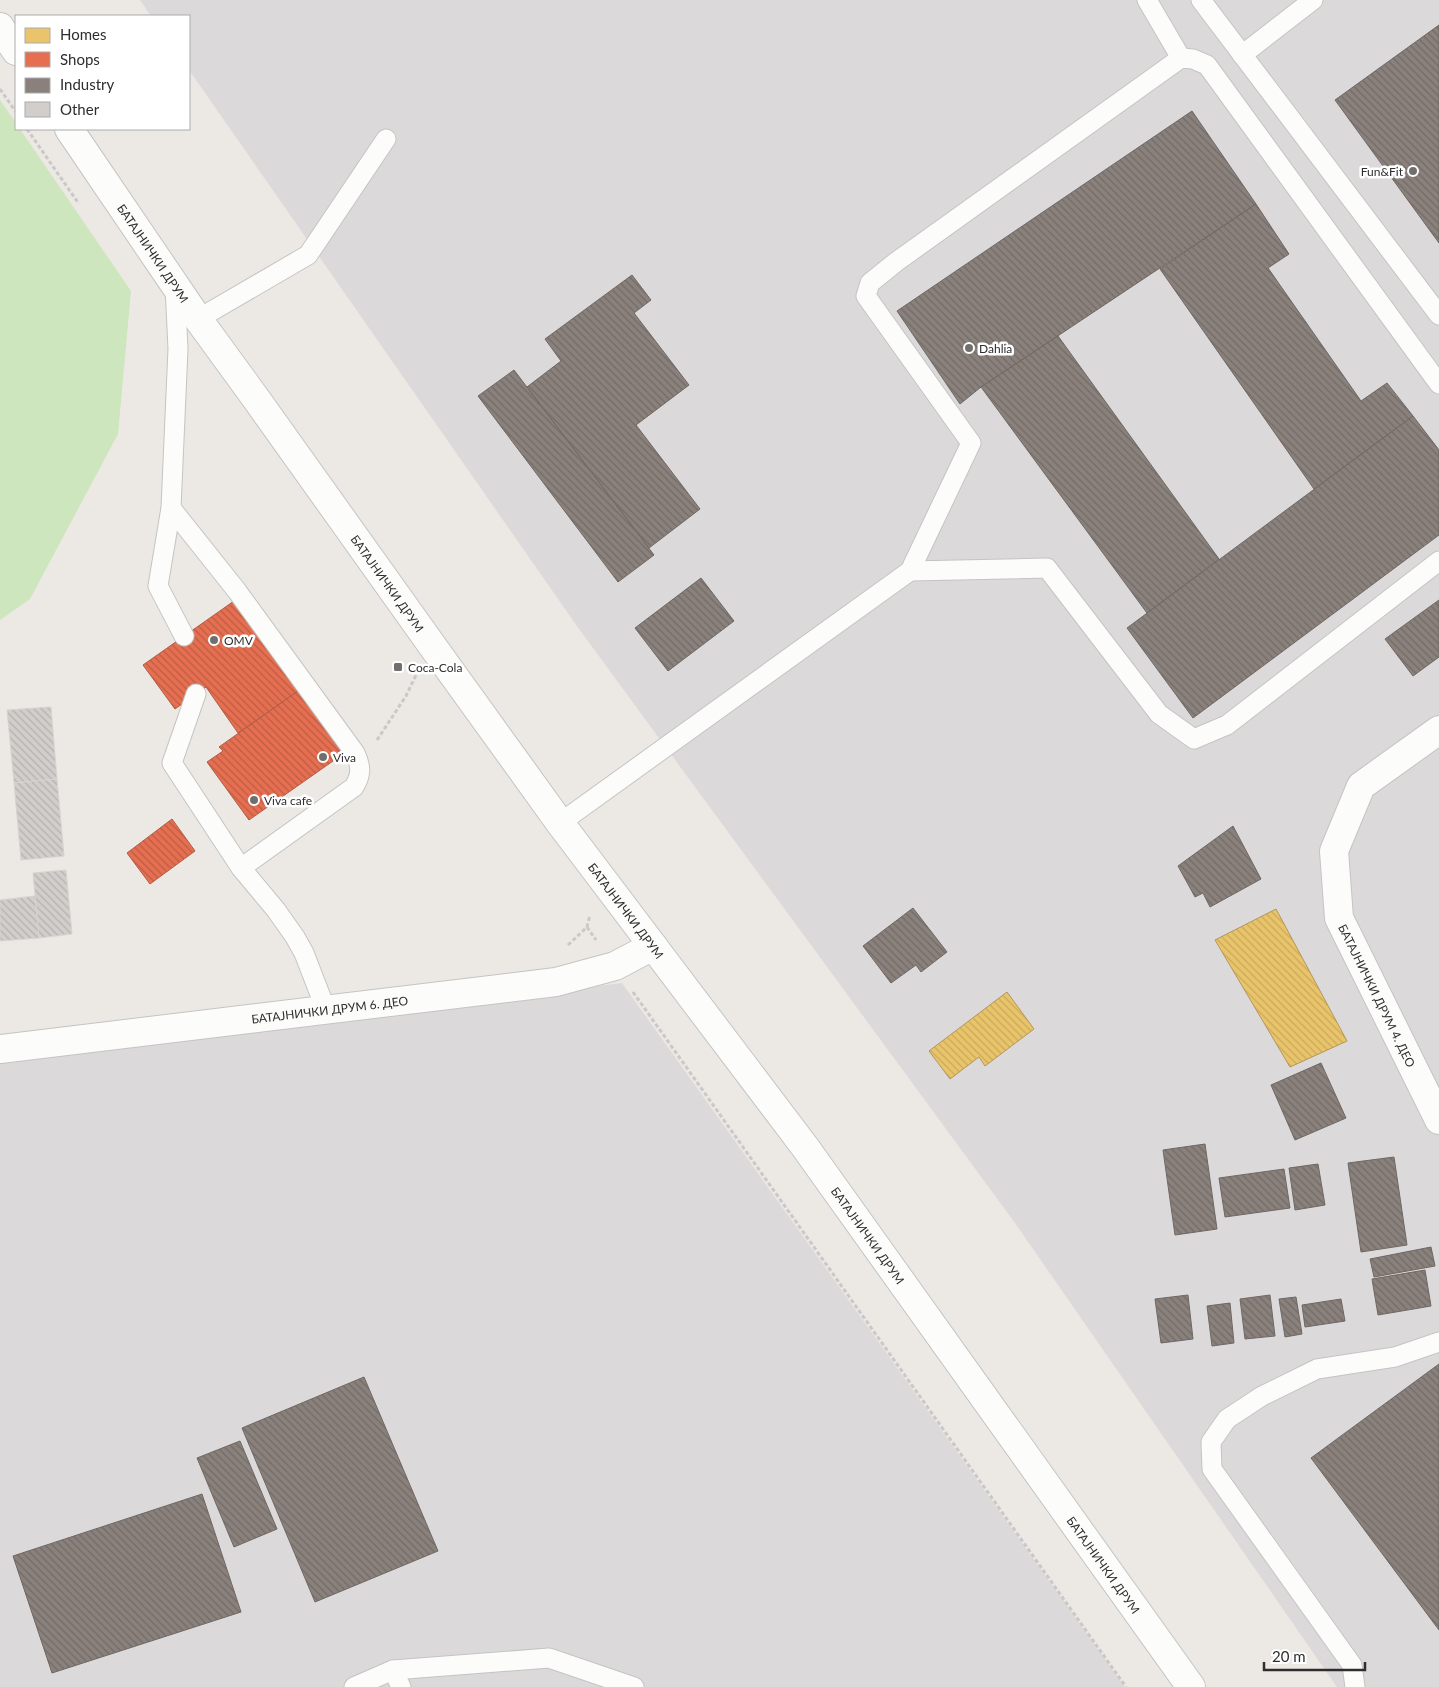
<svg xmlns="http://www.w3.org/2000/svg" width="1439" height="1687" font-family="Lato,sans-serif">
  <defs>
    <pattern id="homes-back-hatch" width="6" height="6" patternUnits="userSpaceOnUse" patternTransform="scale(1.25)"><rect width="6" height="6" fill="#e9c46a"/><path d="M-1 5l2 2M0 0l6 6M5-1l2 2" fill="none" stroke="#c8a95c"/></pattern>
    <pattern id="shops-back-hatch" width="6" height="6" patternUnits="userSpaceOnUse" patternTransform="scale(1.25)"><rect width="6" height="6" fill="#e76f51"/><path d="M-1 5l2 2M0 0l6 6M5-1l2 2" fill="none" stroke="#bc5c44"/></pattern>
    <pattern id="industry-back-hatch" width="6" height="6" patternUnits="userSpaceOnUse" patternTransform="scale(1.25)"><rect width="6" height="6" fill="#8a817c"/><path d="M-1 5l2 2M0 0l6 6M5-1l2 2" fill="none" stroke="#716a66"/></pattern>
    <pattern id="building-back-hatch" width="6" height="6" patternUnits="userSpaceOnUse" patternTransform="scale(1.25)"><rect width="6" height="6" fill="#d1cecb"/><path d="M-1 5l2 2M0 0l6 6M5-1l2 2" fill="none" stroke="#b4b1af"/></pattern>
  </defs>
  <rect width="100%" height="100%" fill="#ece8e4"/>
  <g fill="#dcd9db">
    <path d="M140,0H1439V1687H1337L1015,1223L579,629L189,70V16H151Z"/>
    <path d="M622,983L1125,1687H0V1062Z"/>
  </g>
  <path fill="#cee6be" d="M0,100L16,123V129H20L131,291L118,434L30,599L0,620Z"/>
  <g fill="url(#homes-back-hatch)" stroke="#b19758">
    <path d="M1276,909L1347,1041L1290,1067L1215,940Z"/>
    <path d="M1007,992L1034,1029L985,1066L979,1057L950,1079L929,1051Z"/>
  </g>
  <g fill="url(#shops-back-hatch)" stroke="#b05c46">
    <path d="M234,601L298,691L238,733L206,687L175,709L143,665Z"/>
    <path d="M298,691L343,754L249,820L207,762L223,751L219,747Z"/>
    <path d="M172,819L195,851L150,884L127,853Z"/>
  </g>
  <g fill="url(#industry-back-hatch)" stroke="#6e6865">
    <path d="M1439,25V243L1335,100Z"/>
    <path d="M1192,111L1256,204L981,387L960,404L897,311Z"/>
    <path d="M1256,204L1289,254L1268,268L1361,401L1387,383L1413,416L1314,489L1160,269Z"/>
    <path d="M632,275L651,300L634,313L689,385L636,425L700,509L649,548L527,387L561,361L545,339Z"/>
    <path d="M1058,336L1219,559L1147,613L981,387Z"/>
    <path d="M514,370L654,555L618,582L478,396Z"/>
    <path d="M1413,416L1439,450V535L1193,718L1127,628Z"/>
    <path d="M701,578L734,621L668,671L635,628Z"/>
    <path d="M1439,600V657L1413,676L1385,639Z"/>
    <path d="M1233,826L1261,879L1210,907L1203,893L1195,897L1178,866Z"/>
    <path d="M913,908L947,952L921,972L916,965L891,983L863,946Z"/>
    <path d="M1321,1063L1346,1118L1295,1140L1271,1085Z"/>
    <path d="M1205,1144L1217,1229L1175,1235L1163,1150Z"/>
    <path d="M1394,1157L1407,1245L1361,1252L1348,1163Z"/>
    <path d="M1318,1164L1325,1205L1295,1210L1289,1168Z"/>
    <path d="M1284,1169L1290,1208L1225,1217L1219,1178Z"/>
    <path d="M1431,1247L1435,1266L1374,1277L1370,1259Z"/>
    <path d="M1425,1270L1431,1306L1378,1315L1372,1279Z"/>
    <path d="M1188,1295L1193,1339L1161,1343L1155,1299Z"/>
    <path d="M1270,1295L1275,1336L1245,1339L1240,1299Z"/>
    <path d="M1296,1297L1302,1334L1285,1337L1279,1299Z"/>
    <path d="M1341,1299L1345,1321L1305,1327L1302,1305Z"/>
    <path d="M1230,1303L1234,1343L1212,1346L1207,1306Z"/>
    <path d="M1439,1364V1630L1311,1458Z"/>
    <path d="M364,1377L438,1551L315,1602L242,1428Z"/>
    <path d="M240,1441L277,1529L234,1547L197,1458Z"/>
    <path d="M202,1494L241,1612L52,1673L13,1556Z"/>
  </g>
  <g fill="url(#building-back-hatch)" stroke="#d7d4d0">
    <path d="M51,707L57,779L14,783L7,710Z"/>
    <path d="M57,779L64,856L21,860L14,783Z"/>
    <path d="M66,870L72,934L39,938L33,873Z"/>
    <path d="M35,896L39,938L0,941V900Z"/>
  </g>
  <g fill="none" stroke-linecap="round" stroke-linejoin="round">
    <g stroke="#c5c4c5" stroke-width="21">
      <g id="service">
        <path d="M1147,0L1181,58"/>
        <path d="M1201,0L1439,315"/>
        <path d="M1242,55L1313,0"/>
        <path d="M175,286L178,349L171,508L158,586L184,636"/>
        <path d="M198,319L308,255L386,139"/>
        <path d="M171,508L237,591L355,753C361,766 362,774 354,787L241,868"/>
        <path d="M910,571L1047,568L1159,714L1194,739L1227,725L1439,561"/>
        <path d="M196,694L172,763L241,868L276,910L295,937L304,953L326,1010"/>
        <path d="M560,823L910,571L971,443L866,296L870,283L896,262L1181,58L1193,59L1207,65L1439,384"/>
        <path d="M393,1670L401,1687"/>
        <path d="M354,1687L393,1670L549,1658L634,1687"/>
        <path d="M1355,1687L1352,1665L1212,1469L1211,1442L1227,1419L1262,1396L1317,1369L1395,1357L1439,1342"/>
      </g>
    </g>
    <g stroke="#c5c4c5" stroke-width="30">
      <g id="minor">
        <path id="s1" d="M1439,730L1361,786L1334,851L1339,918L1439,1120"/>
      </g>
    </g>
    <g stroke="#c5c4c5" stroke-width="30">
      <g id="tertiary">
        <path id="s2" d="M0,1049L556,982L615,966L653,946"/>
      </g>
    </g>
    <g stroke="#c5c4c5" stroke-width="30">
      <g id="secondary">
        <path d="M0,27L16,51"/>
        <path id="s3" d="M69,129L198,319L257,400L431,644L560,823L805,1147L1191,1687"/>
      </g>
    </g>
    <g stroke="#c9c9c8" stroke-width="3" stroke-dasharray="4 2.5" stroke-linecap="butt">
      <path d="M0,89L16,112"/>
      <path d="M27,129L79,204"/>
      <path d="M377,740L406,696L416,675"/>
      <path d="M587,927L596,940"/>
      <path d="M568,945L587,927L590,915"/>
      <path d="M633,992L1126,1687"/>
    </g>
    <use href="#service" stroke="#fcfcfb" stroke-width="19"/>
    <use href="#minor" stroke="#fcfcfb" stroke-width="28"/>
    <use href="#tertiary" stroke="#fcfcfb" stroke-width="28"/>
    <use href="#secondary" stroke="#fcfcfb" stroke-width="28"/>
  </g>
  <g fill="#706f6e" stroke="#fff" stroke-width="2">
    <circle cx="1413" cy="171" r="5"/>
    <circle cx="969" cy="348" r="5"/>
    <circle cx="214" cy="640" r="5"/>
    <rect x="393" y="662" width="10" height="10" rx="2.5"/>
    <circle cx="323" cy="757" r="5"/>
    <circle cx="254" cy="800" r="5"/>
  </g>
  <g text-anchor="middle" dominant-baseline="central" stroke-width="5" stroke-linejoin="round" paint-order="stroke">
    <g font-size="12" fill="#2e2e2e" stroke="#fff" text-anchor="start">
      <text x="1403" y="171" text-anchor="end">Fun&amp;Fit</text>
      <text x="979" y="348">Dahlia</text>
      <text x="224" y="640">OMV</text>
      <text x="408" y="667">Coca-Cola</text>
      <text x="333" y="757">Viva</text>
      <text x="264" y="800">Viva cafe</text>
    </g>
    <g font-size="12" fill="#2e2e2e" stroke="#fff">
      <text stroke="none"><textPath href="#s3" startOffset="150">БАТАЈНИЧКИ ДРУМ</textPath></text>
      <text stroke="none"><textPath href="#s3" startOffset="555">БАТАЈНИЧКИ ДРУМ</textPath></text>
      <text stroke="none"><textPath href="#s3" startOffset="960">БАТАЈНИЧКИ ДРУМ</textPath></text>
      <text stroke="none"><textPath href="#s1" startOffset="320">БАТАЈНИЧКИ ДРУМ 4. ДЕО</textPath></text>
      <text stroke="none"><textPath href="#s2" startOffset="332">БАТАЈНИЧКИ ДРУМ 6. ДЕО</textPath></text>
      <text stroke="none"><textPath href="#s3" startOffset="1365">БАТАЈНИЧКИ ДРУМ</textPath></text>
      <text stroke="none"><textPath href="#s3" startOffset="1770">БАТАЈНИЧКИ ДРУМ</textPath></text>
    </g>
  </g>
  <rect x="15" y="15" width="175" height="115" fill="#ffffff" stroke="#ababab"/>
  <rect x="25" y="28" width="25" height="15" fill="#e9c46a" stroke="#ababab"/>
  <text x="60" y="40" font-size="15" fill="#2e2e2e">Homes</text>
  <rect x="25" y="52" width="25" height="15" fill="#e76f51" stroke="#ababab"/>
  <text x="60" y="65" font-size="15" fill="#2e2e2e">Shops</text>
  <rect x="25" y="78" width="25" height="15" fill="#8a817c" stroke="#ababab"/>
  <text x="60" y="90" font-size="15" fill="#2e2e2e">Industry</text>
  <rect x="25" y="102" width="25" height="15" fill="#d1cecb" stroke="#ababab"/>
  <text x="60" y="115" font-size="15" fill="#2e2e2e">Other</text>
  <path d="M1264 1662v8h101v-8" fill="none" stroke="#2e2e2e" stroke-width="2.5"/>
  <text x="1272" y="1662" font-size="15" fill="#2e2e2e" stroke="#ffffff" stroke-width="4" paint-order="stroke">20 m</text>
</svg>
